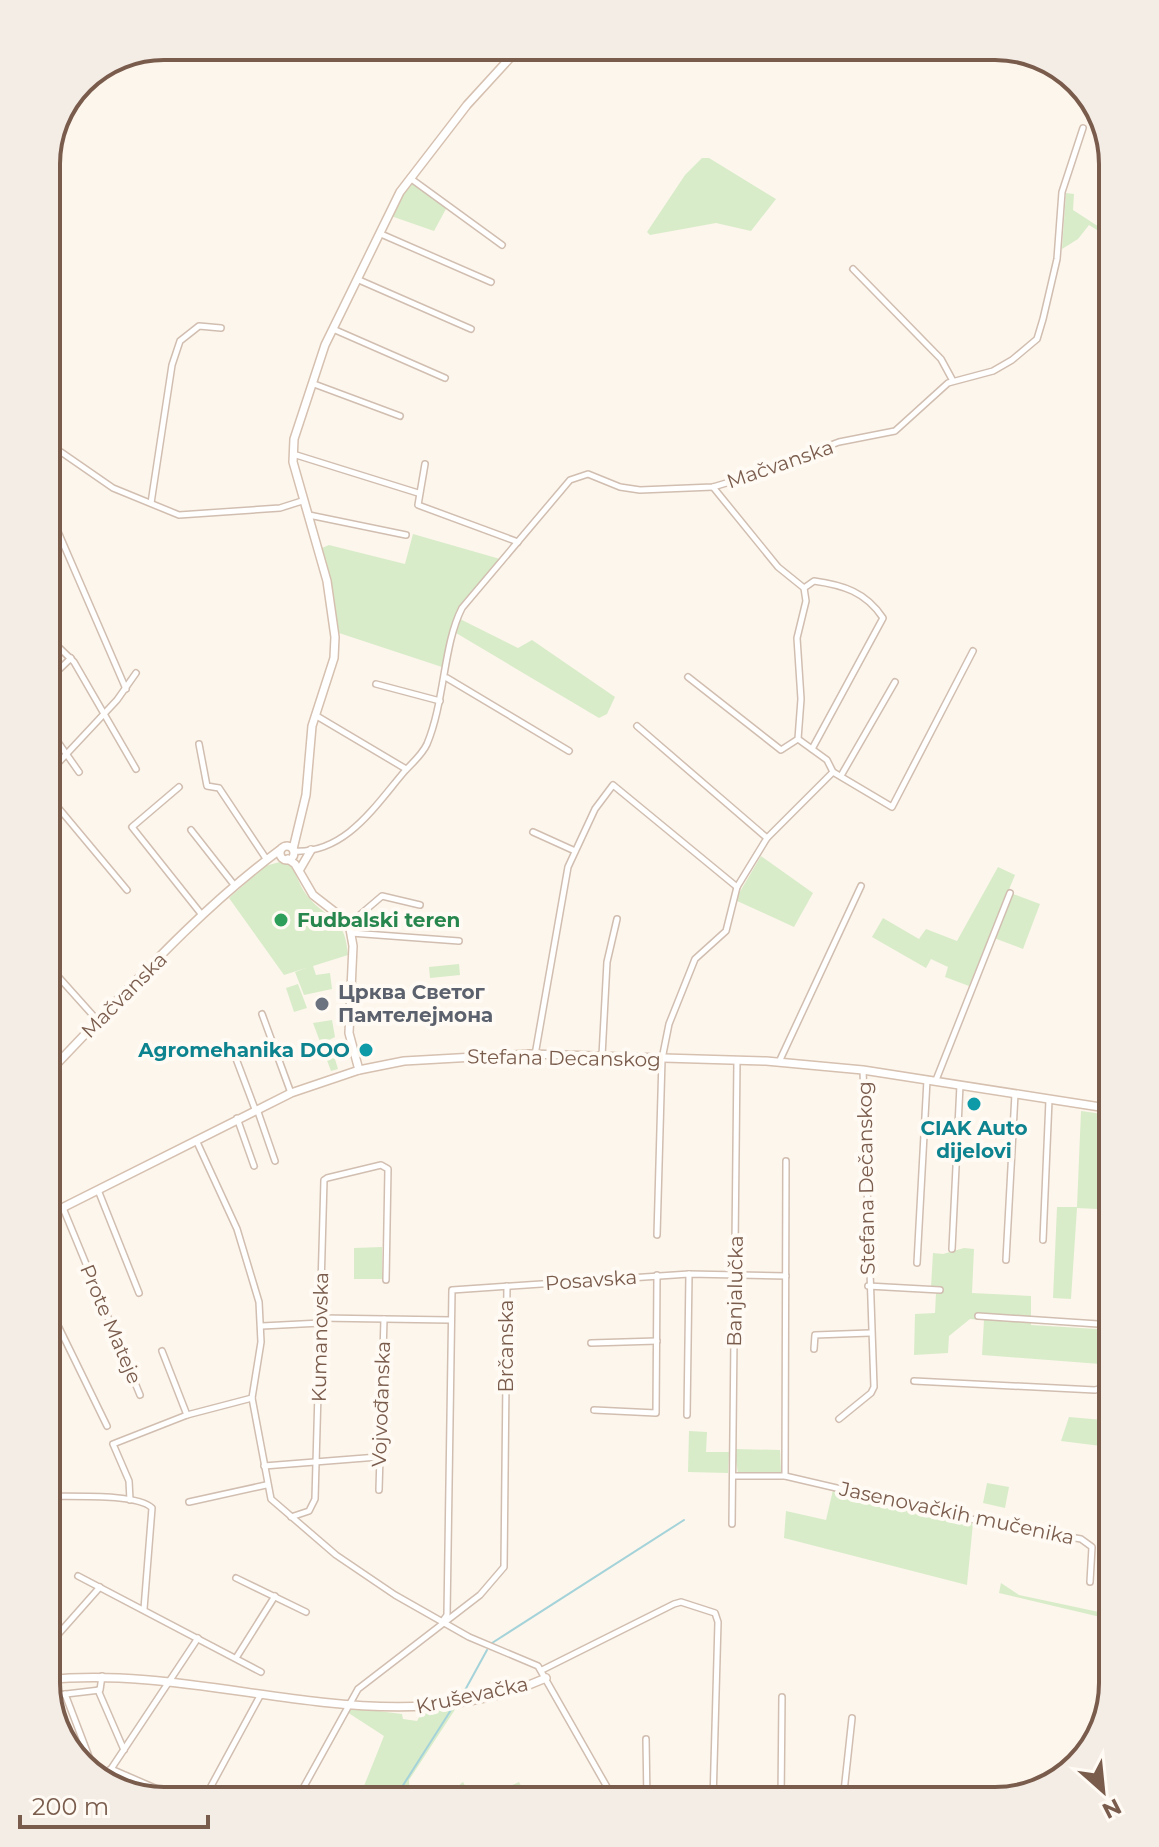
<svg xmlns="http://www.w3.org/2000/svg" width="1159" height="1847" font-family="Montserrat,sans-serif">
  <rect width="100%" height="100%" fill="#fdf6ec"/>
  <g fill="#d8ecc9">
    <path d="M702,158H709L776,199L751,231L716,223L650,235L647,232L685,175Z"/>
    <path d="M411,181L447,207L434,231L391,216Z"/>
    <path d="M1066,193L1074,194L1073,210L1113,236V240L1089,225L1078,239L1062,249Z"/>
    <path d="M413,534L500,559L456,612L445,668L339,633L322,548L329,545L405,564Z"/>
    <path d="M460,619L518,648L532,640L615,697L607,714L599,718L456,633Z"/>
    <path d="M761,856L813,893L794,927L735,900Z"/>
    <path d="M280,862L290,865C297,874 299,885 306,894C326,921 345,913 348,955L313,966L316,975L330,973L332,989L304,995L295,972L309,967L284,975L229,898L265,866Z"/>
    <path d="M998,867L1015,875L969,986L945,977L948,967L931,959L926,968L872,937L883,918L919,939L926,929L957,941Z"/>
    <path d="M1013,894L1040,904L1023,949L994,938Z"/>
    <path d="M459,964L460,975L430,978L429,967Z"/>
    <path d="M298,984L307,1008L294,1012L286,988Z"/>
    <path d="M332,1020L335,1037L329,1040L338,1069L331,1071L313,1023Z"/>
    <path d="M1081,1111L1103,1114L1097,1209L1077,1208L1071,1299L1053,1298L1057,1207H1077Z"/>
    <path d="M382,1247V1279H354V1248Z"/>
    <path d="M964,1248L974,1249L972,1293L1031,1296V1325L1113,1330V1365L982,1355L984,1320L970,1319L949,1336L948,1353L914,1355L915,1314L935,1313L936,1293H942L943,1288L931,1287L933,1253L943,1254Z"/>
    <path d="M1069,1417L1103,1420L1101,1446L1061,1441Z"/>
    <path d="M689,1431L707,1432L706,1452H729L728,1473L688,1472Z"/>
    <path d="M734,1449L780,1450L781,1473H738Z"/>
    <path d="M987,1483L1009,1487L1005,1508L983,1503Z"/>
    <path d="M833,1490L973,1523L967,1585L784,1538L786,1511L826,1520Z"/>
    <path d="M1001,1583L1019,1595L1113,1615V1620L999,1593Z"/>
    <path d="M354,1708L402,1714L403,1719L417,1721L421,1714L456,1708L409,1780L410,1801H358L384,1736L347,1712Z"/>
    <path d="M463,1782L473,1801H440Z"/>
    <path d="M519,1782L529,1801H477Z"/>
  </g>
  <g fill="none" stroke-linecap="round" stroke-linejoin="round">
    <g stroke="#a5d3da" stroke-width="2">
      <path d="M492,1643L684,1520"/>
      <path d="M464,1692L487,1650"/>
      <path d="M393,1801L451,1710"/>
    </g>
    <g stroke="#d1beb0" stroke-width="8">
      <g id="street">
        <path d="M410,178L502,245"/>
        <path d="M381,234L491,282"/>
        <path d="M853,269L941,359L953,381"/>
        <path d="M359,280L471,329"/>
        <path d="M333,329L445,378"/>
        <path d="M314,384L400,416"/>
        <path d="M46,451L61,452L113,488L179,515L280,508L302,501"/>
        <path d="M293,454L418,493"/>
        <path d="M425,464L418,505L518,542"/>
        <path d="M151,503L172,365L180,341L199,326L221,328"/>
        <path d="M46,504L126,689"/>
        <path d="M309,515L406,535"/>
        <path d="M804,588L814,581C843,585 866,592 883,618L812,749"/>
        <path d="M46,635L74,662L136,769"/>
        <path d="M688,677L781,750L798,739L801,699L797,638L806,601L804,588L778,567L713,487"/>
        <path d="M447,678L569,751"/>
        <path d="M46,682L71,658"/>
        <path d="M376,684L440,701"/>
        <path d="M315,715L406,769"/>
        <path d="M46,725L79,772"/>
        <path d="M637,726L767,838"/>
        <path d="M798,739L827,760L833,772"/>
        <path d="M199,744L207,786L219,788L267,860"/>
        <path d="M842,774L895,682"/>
        <path d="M46,776L117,700L136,673"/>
        <path d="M179,787L132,827L202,915"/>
        <path d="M46,793L127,890"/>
        <path d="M191,830L235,886"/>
        <path d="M533,832L575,851"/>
        <path d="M294,851C345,854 375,806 404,772C412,763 422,755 427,744C445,701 443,645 462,608L570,480L588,474L620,487L640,490L713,487L733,481L839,442L895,431L948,383L993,371L1012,360L1037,339L1043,319L1057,259L1062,192L1083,128"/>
        <path d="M46,901L51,907"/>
        <path d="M348,925L382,896L420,905"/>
        <path d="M351,933L459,941"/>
        <path d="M46,963L98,1021"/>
        <path d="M262,1014L291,1093"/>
        <path d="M232,1048L255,1109"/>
        <path d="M535,1055L568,867L595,809L613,785L737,887"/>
        <path d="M602,1056L607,962L617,919"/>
        <path d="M779,1062L861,886"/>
        <path d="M936,1080L1010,893"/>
        <path d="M257,1109L275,1161"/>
        <path d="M237,1118L254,1166"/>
        <path d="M196,1140L237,1229L259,1302L261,1342L252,1398L271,1499L336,1555L395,1595L469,1637L538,1666L615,1801"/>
        <path d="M98,1190L139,1293"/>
        <path d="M63,1208L140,1395"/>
        <path d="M657,1235L662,1059L669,1024L695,959L726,931L737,887L767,838L833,772L892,807L973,651"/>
        <path d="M1043,1240L1049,1100"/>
        <path d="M952,1249L960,1085"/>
        <path d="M1006,1260L1015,1094"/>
        <path d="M917,1263L927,1080"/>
        <path d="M868,1286L940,1290"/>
        <path d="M46,1301L107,1426"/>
        <path d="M978,1316L1113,1325"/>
        <path d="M321,1318L449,1320"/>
        <path d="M262,1326L321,1323"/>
        <path d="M591,1343L657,1341"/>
        <path d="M814,1349L815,1335L870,1333"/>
        <path d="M162,1351L187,1415"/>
        <path d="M914,1381L1095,1390L1102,1388L1113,1373"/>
        <path d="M594,1410L656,1413L657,1275"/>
        <path d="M687,1415L689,1274"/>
        <path d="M46,1416L52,1432"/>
        <path d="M839,1419L871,1393L874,1387L863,1070"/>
        <path d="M264,1466L378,1457"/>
        <path d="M733,1476H785L965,1518L1081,1539L1092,1547L1090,1582"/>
        <path d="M785,1476L786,1161"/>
        <path d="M379,1490L384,1319"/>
        <path d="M46,1496C69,1497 137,1493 152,1508L144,1609"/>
        <path d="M130,1500L129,1481L113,1444L187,1415L252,1398"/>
        <path d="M189,1502L266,1485"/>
        <path d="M291,1517L309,1511L315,1499L324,1180L327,1178L381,1165L388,1169L386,1280"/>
        <path d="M732,1524L737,1060"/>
        <path d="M78,1576L261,1672"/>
        <path d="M236,1578L306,1612"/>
        <path d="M442,1622L447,1615L452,1290L689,1274L786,1276"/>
        <path d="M46,1648L100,1587"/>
        <path d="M236,1658L275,1596"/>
        <path d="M542,1670L674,1604L681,1602L715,1613L718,1622L713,1801"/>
        <path d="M98,1690L124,1750"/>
        <path d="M65,1694L91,1762"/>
        <path d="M49,1696L100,1690L102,1676"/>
        <path d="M646,1739L647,1801"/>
        <path d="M76,1755L103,1771"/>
        <path d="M111,1769L198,1638"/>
        <path d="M95,1777L111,1769L185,1801"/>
        <path d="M203,1801L261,1694"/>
        <path d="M296,1801L358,1689L480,1595L504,1567L507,1286"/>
        <path d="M781,1801L782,1697"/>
        <path d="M843,1801L852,1718"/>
      </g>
    </g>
    <g stroke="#d6c0b0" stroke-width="10">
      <g id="secondary">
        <circle cx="287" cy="853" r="7"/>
        <path d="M293,849L306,795L312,726L334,658L335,637L327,581L293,462L294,439L325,345L400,192L467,105L521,46"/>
        <path d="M288,859L295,864L313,895L340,916L350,929L353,946L349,1033L359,1070"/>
        <path d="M300,869L311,850"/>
        <path d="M46,1075C121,998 194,913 281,849"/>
        <path d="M46,1216L291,1093L359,1070L404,1061L530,1054L766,1061L863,1070L1113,1109"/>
        <path d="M46,1680C211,1662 386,1750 546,1678"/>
      </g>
    </g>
    <use href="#street" stroke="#fff" stroke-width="5"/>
    <use href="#secondary" stroke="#fff" stroke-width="7"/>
  </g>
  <circle fill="#2e9e5b" stroke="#fffaf3" stroke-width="3" cx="281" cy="920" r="8"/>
  <circle fill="#6b7280" stroke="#fffaf3" stroke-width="3" cx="322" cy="1004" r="8"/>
  <g fill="#0f9aa8" stroke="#fffaf3" stroke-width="3">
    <circle cx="366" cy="1050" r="8"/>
    <circle cx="974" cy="1104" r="8"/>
  </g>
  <g text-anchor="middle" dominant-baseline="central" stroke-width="8" stroke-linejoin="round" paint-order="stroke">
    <g font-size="20" fill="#7a5c4d" stroke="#fffaf3">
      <text transform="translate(780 464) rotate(-19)">Mačvanska</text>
      <text transform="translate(124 995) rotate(-45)">Mačvanska</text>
      <text transform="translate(564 1058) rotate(1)">Stefana Decanskog</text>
      <text transform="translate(866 1178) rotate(-91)">Stefana Dečanskog</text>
      <text transform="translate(591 1280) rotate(-4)">Posavska</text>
      <text transform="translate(735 1291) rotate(-89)">Banjalučka</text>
      <text transform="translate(111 1324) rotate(67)">Prote Mateje</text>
      <text transform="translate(320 1337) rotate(-89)">Kumanovska</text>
      <text transform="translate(506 1346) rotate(-90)">Brčanska</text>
      <text transform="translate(381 1404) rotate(-88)">Vojvođanska</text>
      <text transform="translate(957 1513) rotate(12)">Jasenovačkih mučenika</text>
      <text transform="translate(472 1695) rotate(-12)">Kruševačka</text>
    </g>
    <g font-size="20" font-weight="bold" fill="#27864d" stroke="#fffaf3" text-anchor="start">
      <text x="297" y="920">Fudbalski teren</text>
    </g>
    <g font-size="20" font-weight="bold" fill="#5b616d" stroke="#fffaf3" text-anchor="start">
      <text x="338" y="992">Црква Светог<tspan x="338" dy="23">Памтелејмона</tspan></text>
    </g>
    <g font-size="20" font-weight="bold" fill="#0d838f" stroke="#fffaf3" text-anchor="end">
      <text x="350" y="1050">Agromehanika DOO</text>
      <text x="974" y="1128" text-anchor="middle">CIAK Auto<tspan x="974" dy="23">dijelovi</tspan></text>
    </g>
  </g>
  <path d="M0 0H1159V1847H0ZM164 60H995A104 104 0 0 1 1099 164V1683A104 104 0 0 1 995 1787H164A104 104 0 0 1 60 1683V164A104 104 0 0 1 164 60Z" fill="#f4ede6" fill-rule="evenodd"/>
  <path fill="none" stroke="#7a5c4d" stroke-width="4" d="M164 60H995A104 104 0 0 1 1099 164V1683A104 104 0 0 1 995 1787H164A104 104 0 0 1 60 1683V164A104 104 0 0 1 164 60Z"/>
  <g transform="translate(1103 1791) rotate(153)" stroke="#fffaf3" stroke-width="6" paint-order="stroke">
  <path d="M0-6L14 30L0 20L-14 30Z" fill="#7a5c4d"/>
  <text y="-12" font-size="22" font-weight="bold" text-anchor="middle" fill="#7a5c4d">N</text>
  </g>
  <path d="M20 1815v12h188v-12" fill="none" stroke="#7a5c4d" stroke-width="4"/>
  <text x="32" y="1815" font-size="24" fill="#7a5c4d" stroke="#fffaf3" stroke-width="6" paint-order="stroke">200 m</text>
</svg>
